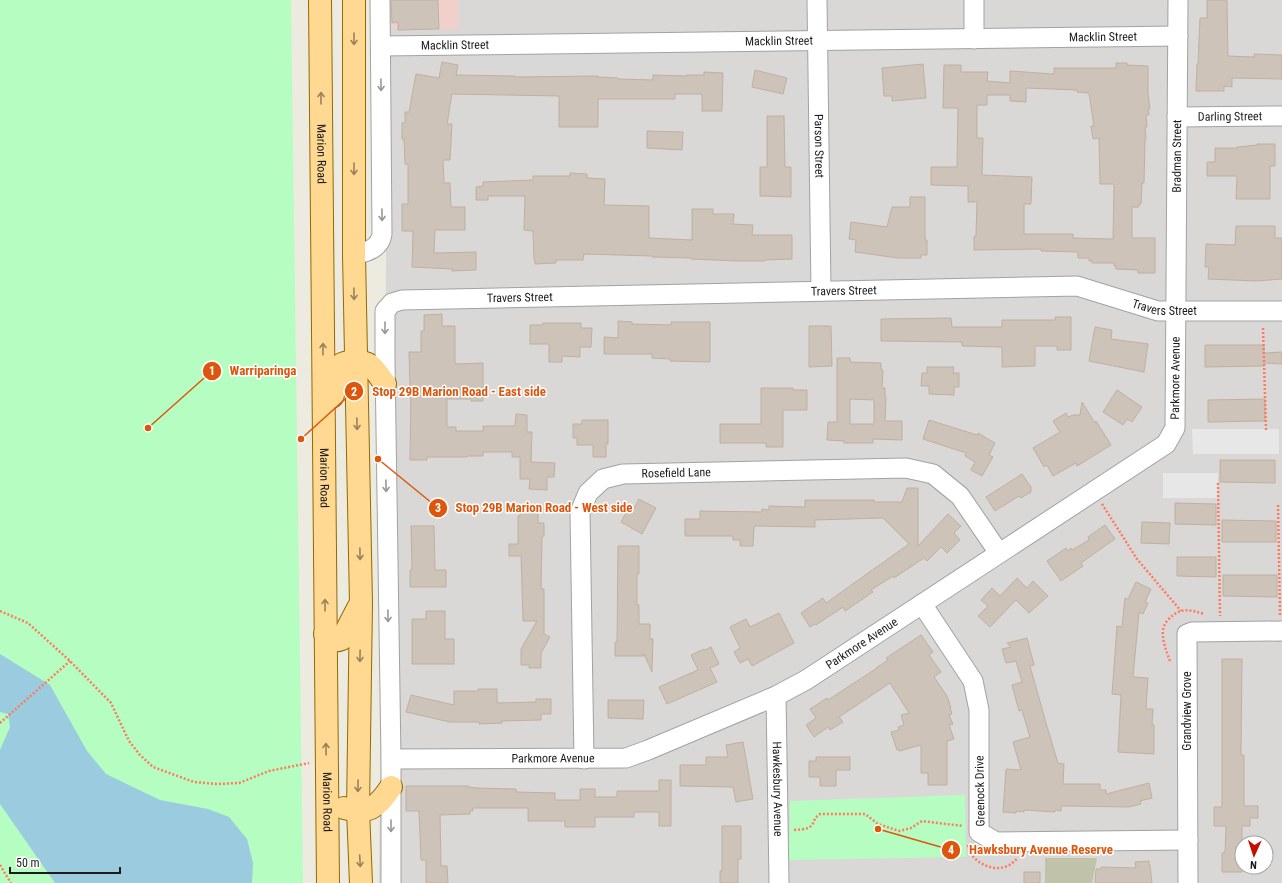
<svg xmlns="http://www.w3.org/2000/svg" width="1282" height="883" font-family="'Roboto Condensed',sans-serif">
  <rect width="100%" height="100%" fill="#edeadf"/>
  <path fill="#d9d8d7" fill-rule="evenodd" d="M389,0H1282V883H379ZM1242,843H1266V867H1242Z"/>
  <path fill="#f1d0cc" d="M391,0H458L459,29L397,30L391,24Z"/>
  <path fill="#c0c2aa" d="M1097,858L1092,883H1045V858Z"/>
  <g fill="#b6fdc1">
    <path d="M0,0H291L303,883H0Z"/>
    <path d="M965,795L966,857L789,860L790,801Z"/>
  </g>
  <g fill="#e7e7e7">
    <path d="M1192,429H1279V454H1193Z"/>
    <path d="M1163,473H1218L1217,498H1163Z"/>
  </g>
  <path fill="#9bcbdf" d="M0,654L50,685L87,751L106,774L160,800L208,809L229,817L247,839L253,863L252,883H55L0,804V750L10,727L8,714L0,712Z"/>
  <g fill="#cdc3b8" stroke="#c0b0a0" fill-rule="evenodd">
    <path d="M391,0H438L439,29L398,30V22L392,23Z"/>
    <path d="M1207,0H1227L1228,56L1254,57V54L1282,55V79L1232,78V87L1224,86V91H1196L1197,64H1198L1200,18H1207Z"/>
    <path d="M442,62L458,65L456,75L515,76V77L598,76V77L618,78V79L653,80V75L686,76V75H704V72L723,73L722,111H702V94H675V99H598V127H559V96L452,94L447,124H452L450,160H443L444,183H450L451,207H465V230H435L434,253L476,252V270L452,271V269L412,267L413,231H402V204H408V164H405L404,139H402V123H405V112H409L416,74L439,78Z"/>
    <path d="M1116,63H1127V65L1148,66V93L1150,109H1148L1149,115H1146L1147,127H1145L1146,140H1145L1144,183H1142L1141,204H1139V207H1132V238H1155V273H1138V270L1116,269V266H1114V263H1092V261H1089V258H1078V252L1041,251V249L974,250V236H976L977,202H968V186L931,185V167H957L958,108H943L944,65H961V72H988L987,81L1010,83V71L1054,74V68H1116ZM1026,88L1077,90V92L1089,93L1094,126H1091L1093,139L1099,138L1100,184H1114L1113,239L1073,238V234H1024V204H1031L1032,177L982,175L983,138H977V105H987V95H1010V101L1026,102Z"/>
    <path d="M923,64L926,98L892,101V96H884L882,68Z"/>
    <path d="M755,70L787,78L783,94L752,87Z"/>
    <path d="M767,116H784L785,167H791V197L760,196V167H767Z"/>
    <path d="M647,131L683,132L682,150L647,148Z"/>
    <path d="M1257,144H1275V166H1270V199H1236L1237,176H1207V162H1215V148H1237V147L1257,145Z"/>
    <path d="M570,173L587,174V178L605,179L604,205L649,206V238L692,240V209H713V214H734L733,224L753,225L752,235H792V259L765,260V261H737L691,259V258L652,257V256L584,254L583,260H556V263L535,264V260H534L533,231L524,230L525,196H488V200H476V187L483,186V182L533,180V176H570Z"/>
    <path d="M910,197H925V240H927V255H921V258H898L855,252L856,240L849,239L851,222L887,227L892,207H910Z"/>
    <path d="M1236,226H1275V238H1282V279L1257,281L1208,279L1209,267H1205L1206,244L1235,245Z"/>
    <path d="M442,314V326H455V364L483,363V401H471V399H447V427H456V431H483V426H515L516,414L527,415V432H532L531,462L555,463L554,477H547V490L529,489L530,479H520V457H512V452H483V456H467V457H427V460H410L411,388H410L409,352H421V331H424V315Z"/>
    <path d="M1055,317H1071V350H1057V346H1035V366L1002,367V347L962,346V342L881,341V319L951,318L952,327H1002V320H1055Z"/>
    <path d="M618,321L632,322V324L671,325V322H710V362L670,361V359L652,358V354H604V337L618,338Z"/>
    <path d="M543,323H581V328H592L591,347H580V357L562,356V362H549V344H530V325H542Z"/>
    <path d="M809,326H831L832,366L809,367Z"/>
    <path d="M1095,327L1112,330L1111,339L1148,344L1144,372L1089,361Z"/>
    <path d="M1205,345H1264V353L1282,352V364L1264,363V366L1205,367Z"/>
    <path d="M837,358H850V362L881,363V370H883L882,388H885V397H886L885,421H902V440L873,439V443H844V441L827,440L828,422H837ZM850,399L874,400V424H850Z"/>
    <path d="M927,367H954L953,373H959V387H954V395L929,394V386H921L922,373H927Z"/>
    <path d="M761,388H793V390H807V410H783V447H766V443H720V424H761Z"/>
    <path d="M1117,390L1142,407L1132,422L1127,419L1123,425L1103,412Z"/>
    <path d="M1265,399V421L1208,422V400Z"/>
    <path d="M1082,402L1095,423L1096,421L1111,445L1077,466L1076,463L1053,476L1047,465L1044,467L1033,448L1060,432L1053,421L1066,413L1068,417L1073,415H1080Z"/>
    <path d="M582,420H608V444H606V457H593V445H577V438H573V424H582Z"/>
    <path d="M929,420L977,435L978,433L995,443L989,455L993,457L982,476L971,470L975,462L965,456L966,453L923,439Z"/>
    <path d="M1220,460H1275V483L1220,482Z"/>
    <path d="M1022,474L1031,487V492L1021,498L1019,496L995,511L986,497Z"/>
    <path d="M907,488H918V546L948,514L961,526L954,533L960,540L947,553L941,547L927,561L924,558L894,578L893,576L871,590L873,592L845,611L843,607L816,625L815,624L810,627L801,613L823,598L826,603L909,544L883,518L815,520V527L754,526L753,546H740V540H733V536H685V519H700V511L762,512V509L769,510V506L805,507V500H874V502H902Z"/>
    <path d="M639,499L656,508L642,534L621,522L629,507L633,510Z"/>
    <path d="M1175,503L1216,504V525L1175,524Z"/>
    <path d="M520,507H534V512H538V523H544V536H542L541,589H544V634L550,637L541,653V668H529V665H521V649L537,621H523L521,556H509V544H518V516H520Z"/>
    <path d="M1222,520L1276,521V542H1222Z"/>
    <path d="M1142,522L1170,523L1169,544L1141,543Z"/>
    <path d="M1105,525L1115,539L1081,563L1083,566L1061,581L1047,561L1066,548L1068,551L1071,548L1072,550L1089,540L1088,537Z"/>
    <path d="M411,526H434L435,570H446V587H410V570H412Z"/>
    <path d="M618,546H639V574H637V605H639V624H650V639H653L652,672L644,654V656H615V642H617Z"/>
    <path d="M1177,557H1216V577L1177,576Z"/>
    <path d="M1223,575H1277V597L1223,596Z"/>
    <path d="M1017,578L1027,588L1033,581L1048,596L1029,613L1016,600L990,627L978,616L988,606L981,600L992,588L1000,596Z"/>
    <path d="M1136,582L1151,589L1145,602L1148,603L1143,614L1139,612L1133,677L1148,678L1146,709H1153L1152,724L1154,725V754L1118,752L1121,695L1112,694L1117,626L1122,627L1125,598L1128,599Z"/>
    <path d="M426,611H445V639H454V664H412V619H426Z"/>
    <path d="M779,613L794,643L752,666L748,659L740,663L734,652L740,648L730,627L746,619L750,627Z"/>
    <path d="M921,635L933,652L929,655L941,672L934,677L947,696L951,708H950L952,714L949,715L953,724L949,725L954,739L947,741V785H928V773H921V745L899,751L898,749L897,750L891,732L899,730L898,727L904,725L901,715L909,713L890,683L839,717L843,722L830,730L828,727L814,737L806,725L816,718L810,709L827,698L828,700L877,668H876L888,660L886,658Z"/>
    <path d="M1027,638L1034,665L1030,666L1046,723L1058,763L1064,764L1063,784H1100V790H1106V794L1149,783L1152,798L1140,801L1141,804L1129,807L1061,806V811L1055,810V812L1024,810V812L1016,811V813L1003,812L1006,769L1021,770L1013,742L1030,737L1022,710L1019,711L1012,685L1022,682L1016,661L1006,663L1002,649L1011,647L1007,643Z"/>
    <path d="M711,647L719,664L710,668L717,682L667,704L659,687L698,670L691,655L704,649L705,650Z"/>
    <path d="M1222,659H1242L1241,755H1244V806H1258V818H1250V826H1242V872H1222V853H1225L1226,826H1214V807H1222Z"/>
    <path d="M478,689H497V703L536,702V699H551V714H541V720L502,721V723L479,724V722H450L406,712L411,695L454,705V691H478Z"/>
    <path d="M608,700H644L643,719L608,718Z"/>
    <path d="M743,742L753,799L736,802L733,787L680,786V765H706V757H728L726,745Z"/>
    <path d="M816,757H850V770H836V786H820V777H809V761H816Z"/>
    <path d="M659,780H671V826H659V812H634V817H595V827H565V821H528V808H473V811H470V814L440,815L441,866H447L448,883H426V860H421L419,811H406V786H469V787L476,788L516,789V792L555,793V800H580V789H595V797H617V791H659Z"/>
    <path d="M722,826H741V859H738V883H720V871H722Z"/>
    <path d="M1149,861V865H1150L1152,883H1095L1096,869H1101V867L1136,868L1135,862Z"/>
    <rect x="1024" y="872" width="16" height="11"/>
  </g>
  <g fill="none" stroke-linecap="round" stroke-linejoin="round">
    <g stroke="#a2a2a2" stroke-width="21">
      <g id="minor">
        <path id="s1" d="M817,0L821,291"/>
        <path d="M974,39V0"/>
        <path id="s2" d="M381,46L1178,36"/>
        <path id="s3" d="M1177,117L1282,116"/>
        <path d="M354,255C366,252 380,249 382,234L380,0"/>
        <path d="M922,604L973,681L979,710V832L996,842L1188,840"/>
        <path id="s4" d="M776,696L779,883"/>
        <path id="s5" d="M391,759L626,758L648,750L776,696L806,680L1166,444L1175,428L1178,0"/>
        <path id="s6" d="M584,759L580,512L588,493L603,479L623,474L906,468L933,474L960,496L999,553"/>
        <path id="s7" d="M391,883V759L385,363V311L392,303L402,300L1077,286L1158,311H1282"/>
        <path d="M1188,883L1187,634L1192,632L1282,631"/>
      </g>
    </g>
    <g stroke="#916b00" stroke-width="24">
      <g id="major">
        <path id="s8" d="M320,0L328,883"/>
        <path d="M354,0V255L361,603L358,810L361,883"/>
        <path d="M332,397C337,388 333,377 338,369C339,365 343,363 348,362C370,359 373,367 385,384"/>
        <path d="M325,634C329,641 335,642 342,639L358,608"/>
        <path d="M344,808C368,815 378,807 391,787"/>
      </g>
    </g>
    <g stroke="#ff7a5e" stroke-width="2.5" stroke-dasharray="2 2" stroke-linecap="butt">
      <path d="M1263,328L1266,430"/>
      <path d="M1218,483L1220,616"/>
      <path d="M1102,504L1137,559L1181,611"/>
      <path d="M1278,505L1280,615"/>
      <path d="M0,611L28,623L70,661L111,703L129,741L140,755L153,767L194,782L217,784L239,783L269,771L309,763"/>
      <path d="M1170,661C1167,653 1164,645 1163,637C1162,630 1164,624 1168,620C1181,606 1189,610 1205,614"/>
      <path d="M0,723L70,661"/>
      <path d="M794,830C805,829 812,830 815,818L820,814H865L878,824L899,831L911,828L922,821L963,826"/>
      <path d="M968,845C970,861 992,873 1007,866C1011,865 1014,861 1017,859"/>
      <path d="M0,865L11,883"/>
    </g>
    <use href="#minor" stroke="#fff" stroke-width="19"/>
    <use href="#major" stroke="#ffd892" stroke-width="22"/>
  </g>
  <defs><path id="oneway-shaft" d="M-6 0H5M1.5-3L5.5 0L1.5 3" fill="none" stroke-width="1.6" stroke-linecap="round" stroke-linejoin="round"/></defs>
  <g stroke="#98835c">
    <use href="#oneway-shaft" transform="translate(354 39) rotate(90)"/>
    <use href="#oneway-shaft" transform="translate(321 98) rotate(-90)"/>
    <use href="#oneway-shaft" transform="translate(354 169) rotate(90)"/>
    <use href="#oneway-shaft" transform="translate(354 294) rotate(89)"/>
    <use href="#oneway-shaft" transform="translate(323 349) rotate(-90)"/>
    <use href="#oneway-shaft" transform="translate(357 424) rotate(89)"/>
    <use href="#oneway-shaft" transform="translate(360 554) rotate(89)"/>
    <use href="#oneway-shaft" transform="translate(325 605) rotate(-90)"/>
    <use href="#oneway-shaft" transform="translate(360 656) rotate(91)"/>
    <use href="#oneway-shaft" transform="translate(326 749) rotate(-91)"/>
    <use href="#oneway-shaft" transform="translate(358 786) rotate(91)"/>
    <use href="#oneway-shaft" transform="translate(360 861) rotate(87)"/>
  </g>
  <g stroke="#989898">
    <use href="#oneway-shaft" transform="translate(381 85) rotate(89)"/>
    <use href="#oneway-shaft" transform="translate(382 215) rotate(89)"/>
    <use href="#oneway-shaft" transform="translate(385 328) rotate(90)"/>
    <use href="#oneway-shaft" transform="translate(386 486) rotate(89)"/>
    <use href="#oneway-shaft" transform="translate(388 616) rotate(89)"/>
    <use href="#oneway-shaft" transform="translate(391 826) rotate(90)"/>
  </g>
  <g text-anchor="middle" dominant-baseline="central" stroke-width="3" stroke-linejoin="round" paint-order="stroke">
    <g font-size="12" fill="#1b1b1b" stroke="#fff">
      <text stroke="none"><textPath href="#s2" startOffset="722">Macklin Street</textPath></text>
      <text stroke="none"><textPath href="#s2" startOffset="398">Macklin Street</textPath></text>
      <text stroke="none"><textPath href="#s2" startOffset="74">Macklin Street</textPath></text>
      <text stroke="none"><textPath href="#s3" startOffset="53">Darling Street</textPath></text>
      <text stroke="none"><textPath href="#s1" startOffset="146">Parson Street</textPath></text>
      <text stroke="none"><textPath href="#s8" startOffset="154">Marion Road</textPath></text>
      <text stroke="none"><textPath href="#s5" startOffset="1152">Bradman Street</textPath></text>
      <text stroke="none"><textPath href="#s7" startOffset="1035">Travers Street</textPath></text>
      <text stroke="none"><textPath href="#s7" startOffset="711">Travers Street</textPath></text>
      <text stroke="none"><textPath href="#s7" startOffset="1359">Travers Street</textPath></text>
      <text stroke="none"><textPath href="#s5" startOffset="930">Parkmore Avenue</textPath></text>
      <text stroke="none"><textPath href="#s6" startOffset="362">Rosefield Lane</textPath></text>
      <text stroke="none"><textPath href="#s8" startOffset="478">Marion Road</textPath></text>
      <text stroke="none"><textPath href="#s5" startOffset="498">Parkmore Avenue</textPath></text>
      <text transform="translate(1187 711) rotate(-90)">Grandview Grove</text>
      <text stroke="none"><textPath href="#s5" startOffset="162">Parkmore Avenue</textPath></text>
      <text stroke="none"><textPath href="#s4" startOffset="93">Hawkesbury Avenue</textPath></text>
      <text transform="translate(980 791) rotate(-91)">Greenock Drive</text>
      <text stroke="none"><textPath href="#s8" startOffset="802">Marion Road</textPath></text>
    </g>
  </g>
  <path fill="none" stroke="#de560d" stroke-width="1.5" d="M148 428L212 371M301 439L354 391M378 459L438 508M878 829L951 850"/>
  <g fill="#de560d" stroke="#fff" stroke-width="1.5">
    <circle cx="148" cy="428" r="4"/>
    <circle cx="301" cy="439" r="4"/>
    <circle cx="378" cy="459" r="4"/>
    <circle cx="878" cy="829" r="4"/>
    <circle cx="212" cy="371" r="10"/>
    <circle cx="354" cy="391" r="10"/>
    <circle cx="438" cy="508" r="10"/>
    <circle cx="951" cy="850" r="10"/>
  </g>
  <g font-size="12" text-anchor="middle" font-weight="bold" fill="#fff">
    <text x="212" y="375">1</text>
    <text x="354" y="396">2</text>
    <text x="438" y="512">3</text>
    <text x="951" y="854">4</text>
  </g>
  <g font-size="13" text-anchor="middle" font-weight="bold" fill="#de560d" stroke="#fff" stroke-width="3" stroke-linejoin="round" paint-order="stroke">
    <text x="263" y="375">Warriparinga</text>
    <text x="459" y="396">Stop 29B Marion Road - East side</text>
    <text x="544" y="512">Stop 29B Marion Road - West side</text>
    <text x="1041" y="854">Hawksbury Avenue Reserve</text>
  </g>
  <g transform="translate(1254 855) rotate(183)"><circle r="19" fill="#ffffff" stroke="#a4a4a4"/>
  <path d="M0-3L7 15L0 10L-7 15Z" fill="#c50e00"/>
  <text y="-6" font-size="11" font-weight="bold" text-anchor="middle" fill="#1b1b1b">N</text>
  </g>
  <path d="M10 867v6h110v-6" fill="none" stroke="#1b1b1b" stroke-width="2"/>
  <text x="16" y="867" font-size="12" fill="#1b1b1b" stroke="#ffffff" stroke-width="3" paint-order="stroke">50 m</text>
</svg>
